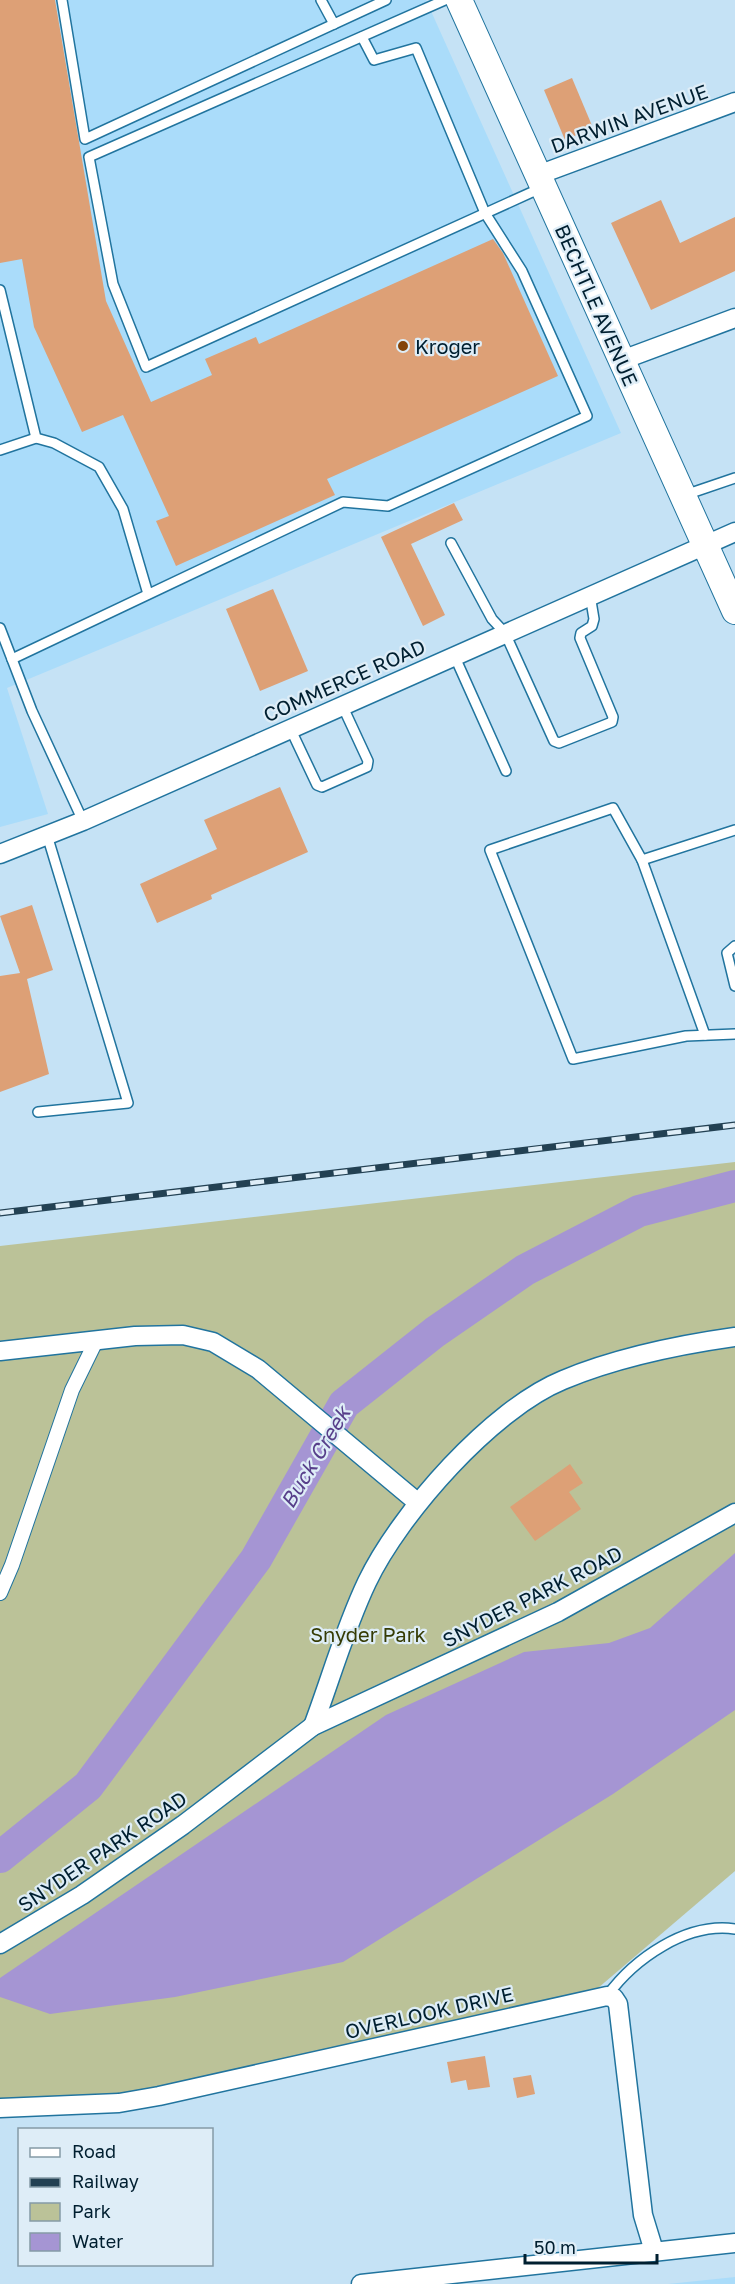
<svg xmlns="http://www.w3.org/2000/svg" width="735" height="2284" font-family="'Golos Text',sans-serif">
  <rect width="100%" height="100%" fill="#c5e2f5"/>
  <g fill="#aadcfa">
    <path d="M0,0H426L621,433L7,688L48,814L0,827Z"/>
    <path d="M735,2277V2284H668Z"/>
  </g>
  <path fill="#bbc298" d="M735,1162V1871L584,2000L119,2103L0,2106V1246Z"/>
  <path fill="#a595d3" d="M735,1553V1710L613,1794L343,1962L175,1997L50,2014L0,1997V1978L386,1715L524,1652L609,1643L650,1628Z"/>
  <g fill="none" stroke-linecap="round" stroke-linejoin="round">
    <path stroke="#a595d3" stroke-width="32" d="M0,1857L88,1786L256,1559L344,1404L435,1332L525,1270L639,1211L735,1186"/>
  </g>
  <g fill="#dda076">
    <path d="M0,0H55L106,301L151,402L212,375L205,359L256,337L259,344L493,239L503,253L558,376L327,479L335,495L176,566L156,521L169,516L123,415L82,432L34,327L22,259L0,263Z"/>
    <path d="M572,78L593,128L565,140L544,90Z"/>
    <path d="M661,200L680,243L735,217V271L651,310L611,223Z"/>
    <path d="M454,503L463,520L411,544L445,615L423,626L381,537Z"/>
    <path d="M273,589L308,671L260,691L226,609Z"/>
    <path d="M280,787L308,852L211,895L212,899L157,923L140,884L217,849L204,820Z"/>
    <path d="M32,905L53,970L27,979L49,1074L0,1092V976L20,973L0,916Z"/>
    <path d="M570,1464L583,1483L569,1492L581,1509L535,1541L510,1507Z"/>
    <path d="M485,2056L490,2087L468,2090L466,2080L451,2083L447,2062Z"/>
    <path d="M531,2075L535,2094L517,2098L513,2078Z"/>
  </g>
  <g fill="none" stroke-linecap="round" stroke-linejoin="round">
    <g stroke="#21749e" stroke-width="12">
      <g id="service">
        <path d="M62,0L85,139L386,0"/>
        <path d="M321,0L334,24"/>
        <path d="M445,0L89,157L113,284L146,367L541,188"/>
        <path d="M0,290L36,438L54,443L99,467L123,509L148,594"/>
        <path d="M0,450L36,438"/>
        <path d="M685,495L735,478"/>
        <path d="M451,543L492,619L505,633L554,741L559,743L612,722L613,717L580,638L581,633L592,626L594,619L590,595"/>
        <path d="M0,628L32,711L83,821"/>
        <path d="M454,655L506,771"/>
        <path d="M12,659L343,502L388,506L587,416L522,271L485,213L416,48L374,60L362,37"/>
        <path d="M290,728L317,785L322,787L367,767L368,761L342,705"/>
        <path d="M735,830L642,860L613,808L490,850L573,1059L686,1036L735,1034"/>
        <path d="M642,860L705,1035"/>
        <path d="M735,946L727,953L735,986"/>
        <path d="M38,1112L128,1103L47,835"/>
        <path d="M607,1996C634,1959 686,1922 735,1929"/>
      </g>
    </g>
    <g stroke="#21749e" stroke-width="16">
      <path id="pedestrian" d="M0,1593L12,1565L72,1390L96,1341"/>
    </g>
    <g stroke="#21749e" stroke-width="21">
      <g id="minor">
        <path d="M538,175L735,102"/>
        <path d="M622,360L735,318"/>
        <path d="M0,854L83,821L735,532"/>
        <path d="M0,1351L135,1336L183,1335L213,1342L258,1369L417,1502"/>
        <path d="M313,1726C331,1678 345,1628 367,1582C400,1513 492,1409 563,1380C616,1358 678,1345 735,1337"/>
        <path d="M0,1944L82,1895L183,1825L313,1726L558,1612L735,1513"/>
        <path d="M0,2108L119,2103L159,2096L607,1996L614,1998L618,2004L643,2215L654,2251"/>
        <path d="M361,2284L735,2243"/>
      </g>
    </g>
    <g stroke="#21749e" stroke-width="28">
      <path id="secondary" d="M459,0L735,611"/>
    </g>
    <use href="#service" stroke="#fff" stroke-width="9"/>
    <use href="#pedestrian" stroke="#fff" stroke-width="14"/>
    <use href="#minor" stroke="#fff" stroke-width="18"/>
    <use href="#secondary" stroke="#fff" stroke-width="26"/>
    <g stroke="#234153" stroke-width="7">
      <path id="rail" d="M0,1213L735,1125"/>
    </g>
    <use href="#rail" stroke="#deedf7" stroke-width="4.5" stroke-dasharray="14" stroke-linecap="butt"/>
  </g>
  <circle fill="#844409" stroke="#deedf7" stroke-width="2" cx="403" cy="346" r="6"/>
  <g text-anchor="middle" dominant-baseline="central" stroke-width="4.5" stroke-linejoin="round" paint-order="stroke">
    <g font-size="20" fill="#001f30" stroke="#deedf7">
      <text transform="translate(629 118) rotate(-20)">DARWIN AVENUE</text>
      <text transform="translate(597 305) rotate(66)">BECHTLE AVENUE</text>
      <text transform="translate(344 680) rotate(-24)">COMMERCE ROAD</text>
      <text transform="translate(532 1596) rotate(-27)">SNYDER PARK ROAD</text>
      <text transform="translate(102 1851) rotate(-34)">SNYDER PARK ROAD</text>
      <text transform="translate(429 2012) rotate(-13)">OVERLOOK DRIVE</text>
    </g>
    <g font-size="20" fill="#001f30" stroke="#deedf7" text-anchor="start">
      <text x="415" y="346">Kroger</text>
    </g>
    <g font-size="20" fill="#353b04" stroke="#deedf7">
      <text x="368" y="1634">Snyder Park</text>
    </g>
    <g font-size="21" font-style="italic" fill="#573f8a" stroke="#deedf7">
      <text transform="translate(315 1457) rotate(-59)">Buck Creek</text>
    </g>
  </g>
  <rect x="18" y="2128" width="195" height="138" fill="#deedf7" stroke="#859ba7" stroke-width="1.5"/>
  <rect x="30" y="2148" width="30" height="9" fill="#ffffff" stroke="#859ba7" stroke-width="1.5"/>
  <text x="72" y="2158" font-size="18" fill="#001f30">Road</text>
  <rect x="30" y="2178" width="30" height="9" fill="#234153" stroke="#859ba7" stroke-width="1.5"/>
  <text x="72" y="2188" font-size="18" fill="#001f30">Railway</text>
  <rect x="30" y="2203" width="30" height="18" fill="#bbc298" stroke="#859ba7" stroke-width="1.5"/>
  <text x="72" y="2218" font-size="18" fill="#001f30">Park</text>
  <rect x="30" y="2233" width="30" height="18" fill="#a595d3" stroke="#859ba7" stroke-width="1.5"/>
  <text x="72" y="2248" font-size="18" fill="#001f30">Water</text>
  <path d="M525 2254v9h132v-9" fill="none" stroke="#001f30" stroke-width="3"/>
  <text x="534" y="2254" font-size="18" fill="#001f30" stroke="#deedf7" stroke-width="4.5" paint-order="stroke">50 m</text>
</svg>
